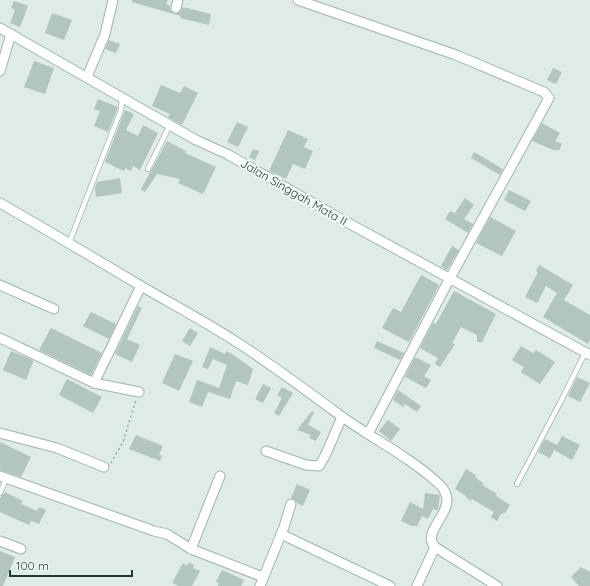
<svg xmlns="http://www.w3.org/2000/svg" width="590" height="586" font-family="Quicksand,sans-serif">
  <rect width="100%" height="100%" fill="#deebe6"/>
  <g fill="#b3c5bf">
    <path d="M132,0H168L166,4L170,6V10L175,14L180,12L183,7L211,14L209,25L180,18L181,16L132,2Z"/>
    <path d="M14,1L28,6L20,27L10,23L15,10L11,8Z"/>
    <path d="M52,13L72,20L64,40L45,33Z"/>
    <path d="M109,40L120,44L116,53L105,49Z"/>
    <path d="M34,61L54,68L45,94L24,87Z"/>
    <path d="M553,68L562,72L556,84L547,80Z"/>
    <path d="M161,85L180,93L184,86L198,93L182,125L168,117L170,114L152,106Z"/>
    <path d="M98,99L118,107L108,132L94,126L100,111L94,109Z"/>
    <path d="M125,110L134,114L126,130L138,136L143,125L158,133L140,170L133,166L131,171L125,168L124,171L105,162Z"/>
    <path d="M237,122L248,127L238,147L227,142Z"/>
    <path d="M542,123L560,133L555,141L562,144L559,150H553L532,141Z"/>
    <path d="M288,130L308,139L304,147L313,151L305,169L293,164L286,179L269,171Z"/>
    <path d="M167,141L186,151L185,153L216,167L203,194L178,183L180,179L157,174L145,192L141,189Z"/>
    <path d="M253,149L259,151L255,160L249,157Z"/>
    <path d="M474,152L503,169L500,175L471,158Z"/>
    <path d="M120,178L122,193L96,197L95,188L97,182Z"/>
    <path d="M509,190L531,201L525,211L504,200Z"/>
    <path d="M465,198L474,205L464,219L473,224L468,233L445,219L450,211L455,213Z"/>
    <path d="M490,217L516,231L502,256L476,243Z"/>
    <path d="M452,246L459,250L447,270L441,266Z"/>
    <path d="M539,265L573,285L564,300L590,315V340L588,344L543,317L557,293L546,286L537,303L525,297L538,272L536,271Z"/>
    <path d="M421,275L439,285L409,342L382,328L393,308L401,312Z"/>
    <path d="M454,291L496,314L482,342H477V335L461,327L452,343L455,344L440,367L435,364L438,358L420,348L433,323L436,324Z"/>
    <path d="M138,306L142,308L127,339L140,345L132,362L115,354Z"/>
    <path d="M91,312L116,324L109,339L83,326Z"/>
    <path d="M51,328L102,353L91,375L39,350Z"/>
    <path d="M190,328L198,333L190,346L182,341Z"/>
    <path d="M377,341L404,353L400,360L374,348Z"/>
    <path d="M521,346L533,353L536,350L555,362L540,384L521,372L524,367L512,360Z"/>
    <path d="M210,347L225,354L226,351L232,354L253,369L248,385L236,381L230,399L208,392L202,407L189,402L197,380L219,388L227,365L213,359L208,369L202,367Z"/>
    <path d="M11,351L33,360V362L26,380L3,370Z"/>
    <path d="M175,354L193,361L179,391L162,383Z"/>
    <path d="M415,357L431,365L424,376L431,380L426,388L405,377Z"/>
    <path d="M577,377L590,383L580,402L568,396Z"/>
    <path d="M67,379L102,397L93,413L59,395Z"/>
    <path d="M263,384L271,388L263,403L255,399Z"/>
    <path d="M282,387L293,393L279,416L274,413L282,398L277,395Z"/>
    <path d="M398,390L421,406L417,412L405,404L403,407L393,400Z"/>
    <path d="M312,411L314,412L308,425L321,432L316,441L309,438L311,435L297,430Z"/>
    <path d="M388,420L400,429L391,441L379,431Z"/>
    <path d="M136,435L163,446L159,454L162,456L160,461L129,449Z"/>
    <path d="M562,436L580,445L572,460L554,450L550,458L538,452L545,439L557,445Z"/>
    <path d="M0,442L31,457L21,477L0,470Z"/>
    <path d="M466,469L476,475L475,477L484,484L482,485L497,494L496,496L510,505L505,513L501,514L497,521L491,517L494,512L472,499L471,501L466,497V496L455,489Z"/>
    <path d="M297,484L310,490L303,506L297,503L295,500L291,498Z"/>
    <path d="M5,492L23,501L21,504L37,511L39,507L46,510L39,524L31,521L29,525L0,512V498Z"/>
    <path d="M425,493L440,495L438,510L433,509L428,519L422,516L417,526H412L401,521L410,502L423,509Z"/>
    <path d="M0,551L15,557L3,586H0Z"/>
    <path d="M189,562L194,565L193,568L200,571L192,586H179L172,583L183,563L187,566Z"/>
    <path d="M581,567L590,572V586H579L571,577Z"/>
    <path d="M222,570L244,580L241,586H218L219,583L216,582Z"/>
  </g>
  <g fill="none" stroke-linecap="round" stroke-linejoin="round">
    <g stroke="#a1b3ae" stroke-width="6">
      <g id="lane">
        <path d="M148,169L170,125"/>
        <path d="M69,243L121,110L122,97"/>
        <path d="M517,484L561,401L585,353"/>
        <path d="M0,493L6,479"/>
      </g>
    </g>
    <g stroke="#a1b3ae" stroke-width="11">
      <g id="street">
        <path d="M298,0L456,55L544,92L549,98L450,278L368,434"/>
        <path d="M176,8L178,0"/>
        <path d="M0,28L196,140L227,154L341,219L590,355"/>
        <path d="M0,71L11,34"/>
        <path d="M87,77L105,34L113,0"/>
        <path d="M0,203C47,230 94,258 141,286C172,304 204,321 235,341C271,364 306,390 341,416C373,439 408,456 438,483C466,508 418,529 435,547L497,586"/>
        <path d="M0,285L54,309"/>
        <path d="M0,338L94,383L139,392"/>
        <path d="M94,383L141,286"/>
        <path d="M0,433L57,448L104,467"/>
        <path d="M266,451L306,465L319,466L325,456L342,417"/>
        <path d="M0,476L154,531L167,534L191,549L263,577"/>
        <path d="M281,534L390,586"/>
        <path d="M0,541L21,549"/>
        <path d="M191,549L220,476"/>
        <path d="M260,586L284,527L291,504"/>
        <path d="M417,586L435,547"/>
      </g>
    </g>
    <path stroke="#7cb0a4" stroke-width="1.5" stroke-dasharray="2 3" stroke-linecap="butt" d="M111,463L123,442L136,400"/>
    <use href="#lane" stroke="#fff" stroke-width="4.5"/>
    <use href="#street" stroke="#fff" stroke-width="9"/>
  </g>
  <g text-anchor="middle" dominant-baseline="central" stroke-width="4" stroke-linejoin="round" paint-order="stroke">
    <g font-size="12" fill="#1e3b36" stroke="#eef7f3">
      <text transform="translate(294 192) rotate(30)">Jalan Singgah Mata II</text>
    </g>
  </g>
  <path d="M10 570v6h122v-6" fill="none" stroke="#1e3b36" stroke-width="2"/>
  <text x="16" y="570" font-size="12" fill="#1e3b36" stroke="#eef7f3" stroke-width="3" paint-order="stroke">100 m</text>
</svg>
